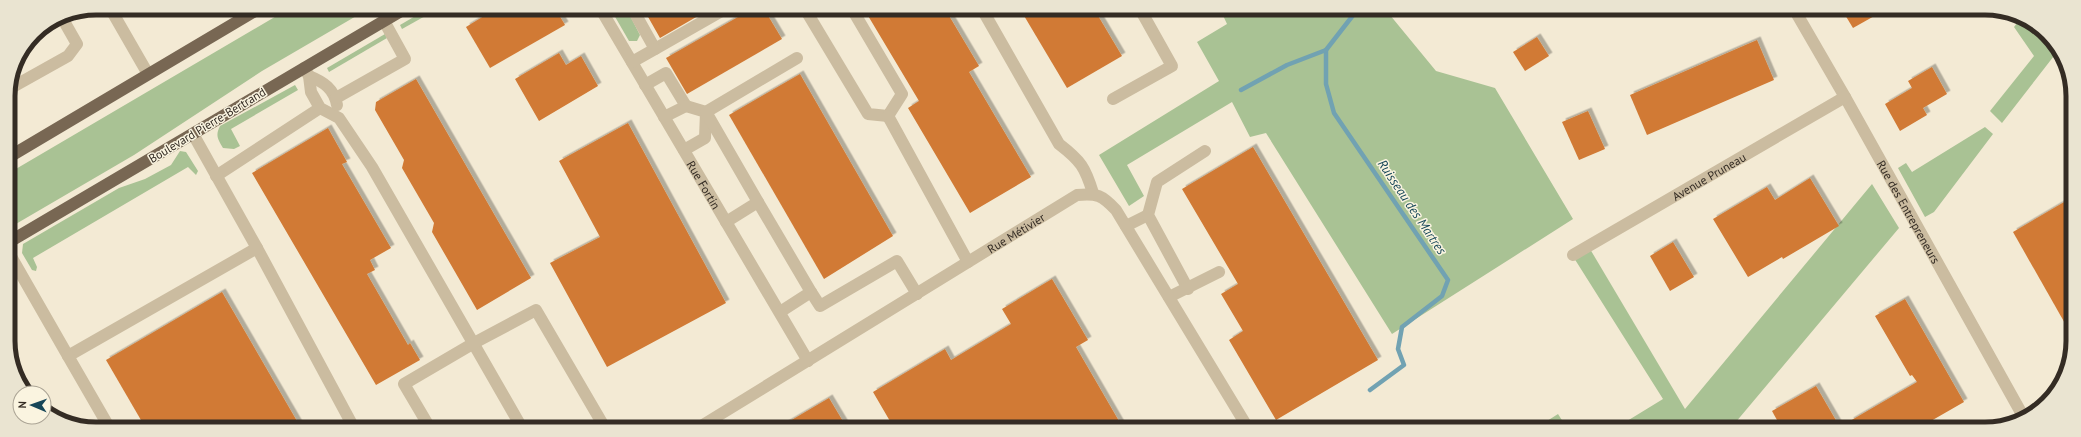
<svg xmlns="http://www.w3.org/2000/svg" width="2081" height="437" font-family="'PT Sans',sans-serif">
  <defs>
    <filter id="shadow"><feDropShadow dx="3.5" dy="-3.5" stdDeviation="0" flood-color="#0004"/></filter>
  </defs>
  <rect width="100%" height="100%" fill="#f3ead4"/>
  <g fill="#a9c294">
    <path d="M290,8H370L262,71L134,155L9,228V173Z"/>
    <path d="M429,8L436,10L402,29L400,25Z"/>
    <path d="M610,8H626L640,35L637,41H629Z"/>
    <path d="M1220,9H1385L1436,71L1495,88L1573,219L1392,334L1266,133L1250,137L1232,102L1127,165L1144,196L1129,206L1099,155L1219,81L1197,42L1227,24Z"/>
    <path d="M2020,19L2047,34L2057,52L2002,123L1990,111L2034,56L2014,27Z"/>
    <path d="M385,34L387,38L329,72L327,68Z"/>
    <path d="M295,85L298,90L231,129L240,146L234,149L223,148C218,139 215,136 220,126Z"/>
    <path d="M1985,127L1993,134L1934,212L1925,217L1898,168L1906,163L1912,172Z"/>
    <path d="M180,151L186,152L198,171L196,175L188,167L33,258L37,267L36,271L32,270L22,253L23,244L119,188L145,179L171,165Z"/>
    <path d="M1872,184L1899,228L1730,429H1614L1663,399L1574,258L1590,249L1685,409Z"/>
    <path d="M1558,414L1567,428H1536Z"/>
  </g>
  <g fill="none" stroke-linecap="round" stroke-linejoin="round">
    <g stroke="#71a2b2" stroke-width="4.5">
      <path d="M1354,14L1326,50V84L1334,113L1448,280L1442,296L1402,327L1398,349L1404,365L1370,390"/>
      <path d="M1241,90L1287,65L1326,50"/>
    </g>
  </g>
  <g fill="#d17a34" filter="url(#shadow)">
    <path d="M497,8H555L565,25L490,68L466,27Z"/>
    <path d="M643,8L694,9H710L660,38Z"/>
    <path d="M752,9H764L782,39L687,94L666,58Z"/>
    <path d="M864,9H945L979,66L969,72L1031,177L970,213L908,108L919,101Z"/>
    <path d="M1020,9H1094L1122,56L1067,88Z"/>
    <path d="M1842,10H1885L1853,28Z"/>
    <path d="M1537,37L1549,56L1525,71L1513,52Z"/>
    <path d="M1757,40L1774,80L1647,135L1630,95Z"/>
    <path d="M559,53L566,65L581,56L598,86L539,121L515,79Z"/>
    <path d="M1932,67L1947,94L1923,108L1927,115L1900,131L1885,104L1912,88L1908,81Z"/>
    <path d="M800,74L893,236L824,279L729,115Z"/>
    <path d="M416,79L531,278L477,310L432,232L434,223L402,168L404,160L375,110L376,102Z"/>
    <path d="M1588,111L1605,149L1579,160L1562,122Z"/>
    <path d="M628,123L726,303L607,367L550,263L600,237L559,161Z"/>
    <path d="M328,128L347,162L342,164L391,248L370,260L375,270L367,274L408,345L410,343L420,360L376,385L252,173Z"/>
    <path d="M1253,147L1378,360L1276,420L1229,340L1243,331L1221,294L1238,284L1182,189Z"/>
    <path d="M1810,178L1839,226L1783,259L1782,257L1748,277L1713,219L1767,187L1775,200Z"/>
    <path d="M2071,198V334L2013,232Z"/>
    <path d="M1673,242L1694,277L1670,291L1650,256Z"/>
    <path d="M1052,279L1088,340L1076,347L1123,428H894L873,392L945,349L951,360L1011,324L1002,309Z"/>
    <path d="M222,292L301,428L145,427L106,360Z"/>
    <path d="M1905,299L1964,402L1917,429H1855L1850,421L1917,382L1912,375L1910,376L1875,316Z"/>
    <path d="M1816,386L1841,429H1782L1772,411Z"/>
    <path d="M829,398L847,428H778Z"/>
  </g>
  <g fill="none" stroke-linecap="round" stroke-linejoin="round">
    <g stroke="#cbbca0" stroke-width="12">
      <path d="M110,8L148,74"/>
      <path id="s1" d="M600,8L808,361"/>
      <path d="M632,8L655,49L725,9"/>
      <path d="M805,9L868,114L888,116L902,94L852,9"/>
      <path d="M982,9L1059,144C1081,161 1085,167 1093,193"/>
      <path id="s2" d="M1794,9L1845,97L2023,416"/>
      <path d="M632,62L655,49"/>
      <path d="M304,68L309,76L311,92L320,108L339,118L372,167L522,428"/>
      <path d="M309,76C324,82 334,89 337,105"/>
      <path d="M645,85L666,73L686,106L664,117"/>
      <path d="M9,89L68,56L77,44L61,16"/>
      <path d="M336,98L405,59L384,21"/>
      <path d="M1113,99L1172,66L1140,9"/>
      <path d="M888,116L968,262"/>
      <path d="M684,150L705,138L706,112L686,106"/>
      <path d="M216,176L320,108"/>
      <path d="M758,202L811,292L780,312"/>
      <path d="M726,222L758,202L706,112L797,58"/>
      <path d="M1126,226L1148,215"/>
      <path d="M257,248L354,428"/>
      <path d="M9,253L68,356L257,248L193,134"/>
      <path id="s3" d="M1573,255L1845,97"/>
      <path d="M1188,289L1148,215L1157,182L1205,151"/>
      <path d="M811,292L820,306L897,261L917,294"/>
      <path d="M1169,297L1219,272"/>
      <path d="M68,356L109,427"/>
      <path d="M2042,408L2043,407"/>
      <path d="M430,428L404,384L474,343L536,310L605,428"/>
      <path id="s4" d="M698,428L1077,195C1097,193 1102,195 1116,210L1248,428"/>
    </g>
    <g stroke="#786753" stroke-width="12">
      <path d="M9,157L260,8"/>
      <path d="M9,242L406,8"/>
    </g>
  </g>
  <g text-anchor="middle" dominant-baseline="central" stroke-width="3" stroke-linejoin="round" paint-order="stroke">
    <g font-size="12" fill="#342c24" stroke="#faf4e0">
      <text transform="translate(207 125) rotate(-31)">Boulevard Pierre-Bertrand</text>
      <text stroke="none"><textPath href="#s3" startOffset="157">Avenue Pruneau</textPath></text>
      <text stroke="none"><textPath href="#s1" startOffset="205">Rue Fortin</textPath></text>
      <text stroke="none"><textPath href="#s2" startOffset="233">Rue des Entrepreneurs</textPath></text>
      <text stroke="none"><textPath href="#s4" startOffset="373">Rue Métivier</textPath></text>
    </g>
    <g font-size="13" font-style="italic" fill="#164658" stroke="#faf4e0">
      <text transform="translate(1412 207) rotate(56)">Ruisseau des Martres</text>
    </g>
  </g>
  <path d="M0 0H2081V437H0ZM96 15H1985A81 81 0 0 1 2066 96V341A81 81 0 0 1 1985 422H96A81 81 0 0 1 15 341V96A81 81 0 0 1 96 15Z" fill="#eae4d1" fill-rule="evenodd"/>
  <path fill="none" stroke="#342c24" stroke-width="5" d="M96 15H1985A81 81 0 0 1 2066 96V341A81 81 0 0 1 1985 422H96A81 81 0 0 1 15 341V96A81 81 0 0 1 96 15Z"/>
  <g transform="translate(32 405) rotate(272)"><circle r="19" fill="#faf4e0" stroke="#aba495"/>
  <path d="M0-3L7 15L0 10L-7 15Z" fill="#164658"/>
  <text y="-6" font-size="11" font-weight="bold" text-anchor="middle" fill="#342c24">N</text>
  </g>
</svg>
